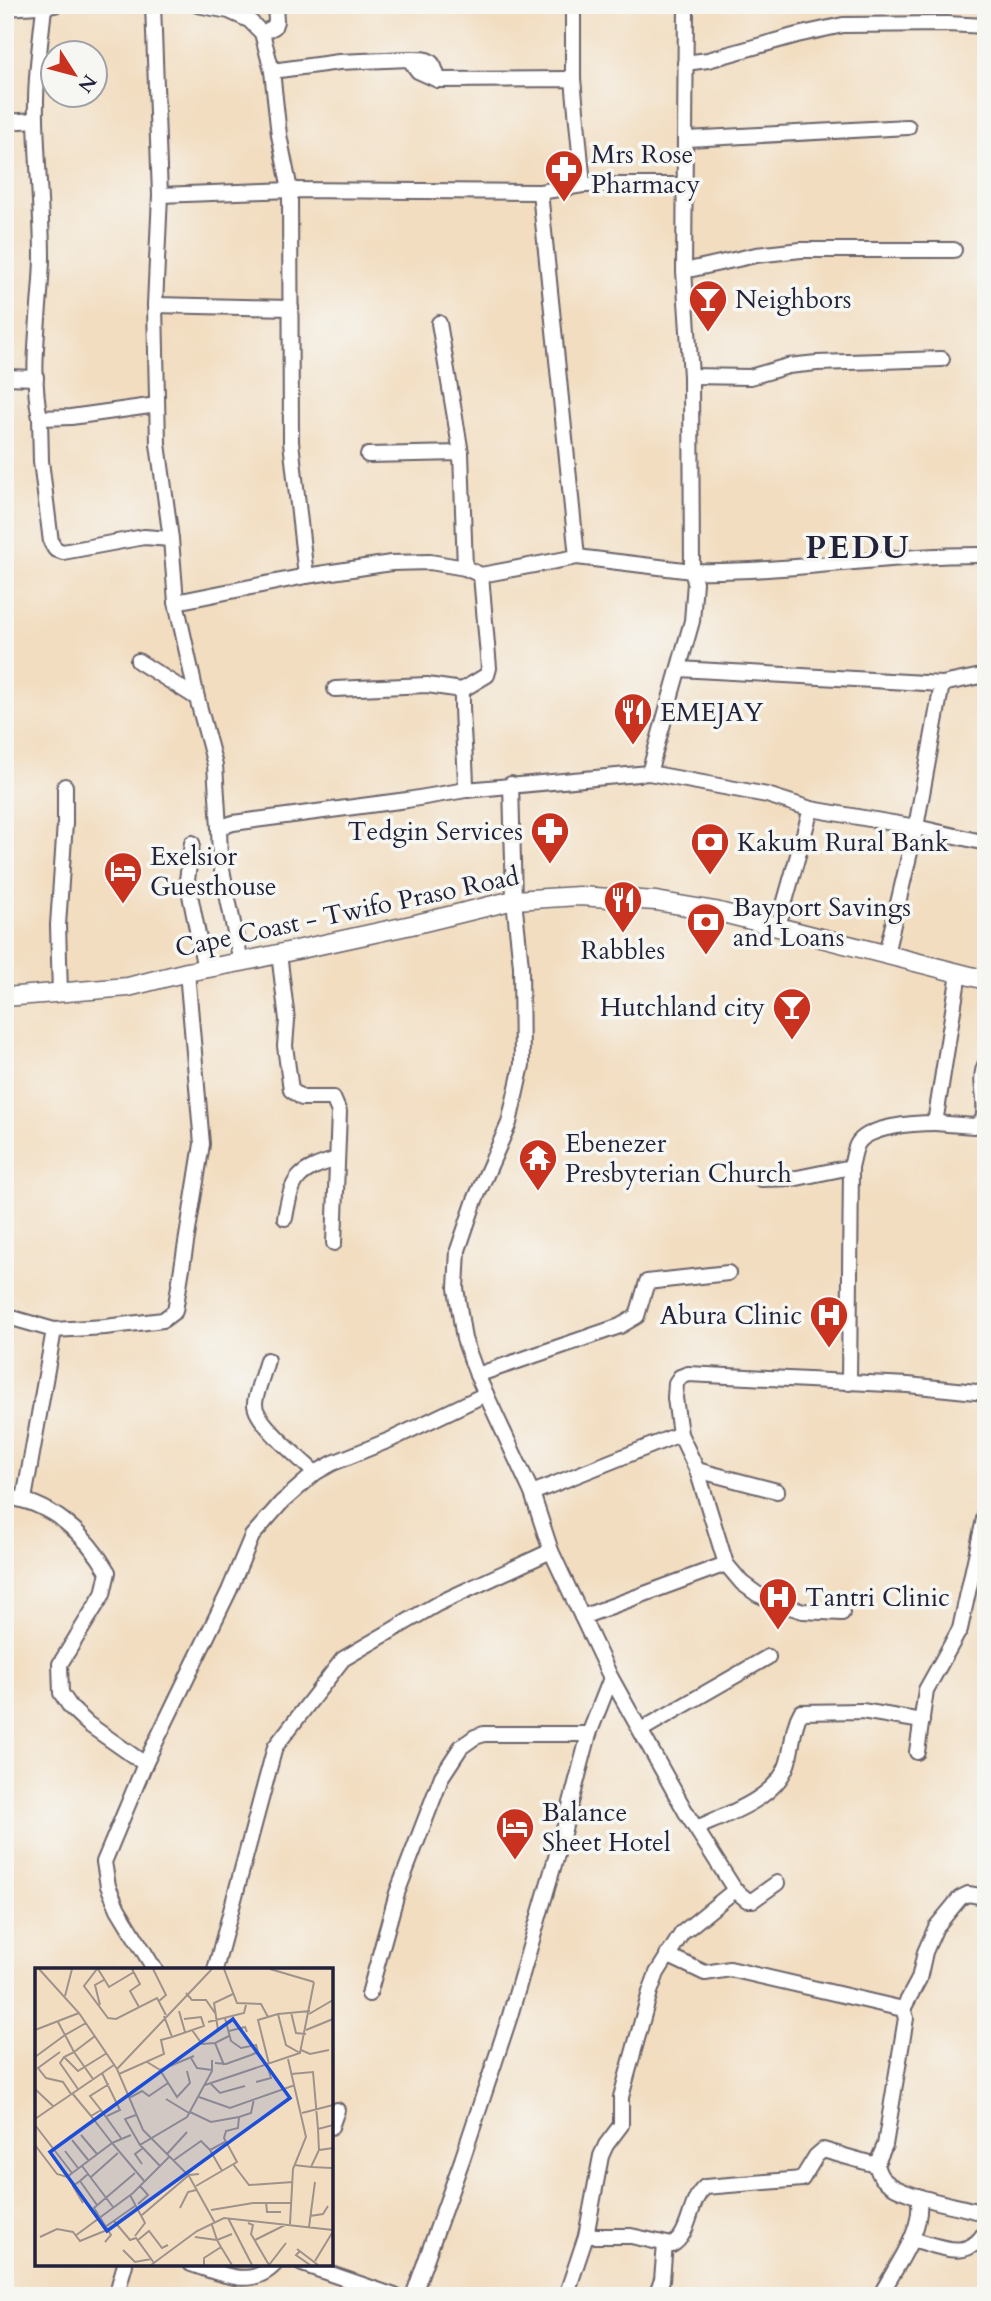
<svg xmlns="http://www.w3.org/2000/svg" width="991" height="2301" font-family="Cardo,serif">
  <rect width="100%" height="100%" fill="#f6f6f2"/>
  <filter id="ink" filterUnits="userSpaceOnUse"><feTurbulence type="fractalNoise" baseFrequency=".0143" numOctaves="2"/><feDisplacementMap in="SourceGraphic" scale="14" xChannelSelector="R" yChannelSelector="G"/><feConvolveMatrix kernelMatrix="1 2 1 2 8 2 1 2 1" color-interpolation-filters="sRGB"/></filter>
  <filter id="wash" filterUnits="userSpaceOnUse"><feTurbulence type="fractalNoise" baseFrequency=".00686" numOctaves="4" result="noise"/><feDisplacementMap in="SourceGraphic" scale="28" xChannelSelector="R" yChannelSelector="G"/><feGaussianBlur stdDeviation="1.57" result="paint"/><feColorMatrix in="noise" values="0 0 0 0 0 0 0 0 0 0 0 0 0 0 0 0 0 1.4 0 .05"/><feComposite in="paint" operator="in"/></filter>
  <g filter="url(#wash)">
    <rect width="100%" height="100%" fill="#f2ddc0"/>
  </g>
  <g filter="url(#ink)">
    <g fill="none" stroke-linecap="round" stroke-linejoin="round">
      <g stroke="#6b636a" stroke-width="18">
        <g id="minor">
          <path d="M153,5L160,195L155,305L158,444L171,539L176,602L197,698L215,765L219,828"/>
          <path d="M197,5L229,11L249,20L262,33L272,71L279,135L290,190L291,442L306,576"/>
          <path d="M573,5V79"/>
          <path d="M686,5L684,271L691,376L692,571C790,573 888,554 986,555"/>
          <path d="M5,8L55,5"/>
          <path d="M44,8C40,44 35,82 36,119C37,166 42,212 42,258C41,309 29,368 40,418L71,417L157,405"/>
          <path d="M262,33L274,27L276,21L275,5"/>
          <path d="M409,59C429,59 434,58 438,80"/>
          <path d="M685,63L708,60L797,35L843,25L947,24L986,26"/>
          <path d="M272,71L339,62L409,59L418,71L438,80L573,79L583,185"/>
          <path d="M5,122L36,120"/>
          <path d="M687,139L908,127"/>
          <path d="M540,192L577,557"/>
          <path d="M160,195L290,190L540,192L583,185H683"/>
          <path d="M684,271L756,255L801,250H954"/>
          <path d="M155,305L291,308"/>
          <path d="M439,323L461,453"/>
          <path d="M691,376L750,377L788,366L817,363L942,359"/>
          <path d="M5,377L36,378"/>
          <path d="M40,418L41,461L51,542L55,549L63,552L144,537L171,539"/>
          <path d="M368,455L461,453L465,568"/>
          <path d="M176,602L306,576L391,563L430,562L465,568L481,575L577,557L692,571L695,582L692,621L649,773"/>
          <path d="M138,661L197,698"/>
          <path d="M679,669L942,684L986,675"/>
          <path d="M942,684L916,827L986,843"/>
          <path d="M335,689L427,685L462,690C461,724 466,757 466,790L649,773L767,795L811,809L778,926"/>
          <path d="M462,690L487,675L489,668L481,575"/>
          <path d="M511,784L514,900L521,966L522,1065L509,1123L475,1200L458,1250L456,1288L464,1339L477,1375L532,1493L551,1551L582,1617L611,1678L688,1816L735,1890L747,1900H753L777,1883"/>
          <path d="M811,809L916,827L886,954"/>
          <path d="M192,843L187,880L205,969"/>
          <path d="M279,953L287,1020L285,1046L291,1090L302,1098H333L339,1112L334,1243"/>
          <path d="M241,962L220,860L219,828L233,823L407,800L466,790"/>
          <path d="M60,993L58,925L65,823V786"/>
          <path d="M935,1123L974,1126L982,1122C990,1103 976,1081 986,1063"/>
          <path d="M761,1179L797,1178L851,1167"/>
          <path d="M285,1218C292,1177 297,1171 337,1159"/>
          <path d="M5,1316L54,1330L24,1499"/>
          <path d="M54,1330L105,1327L163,1320L175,1311L202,1144L187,972"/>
          <path d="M267,1360C264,1372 256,1392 255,1403C253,1421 301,1459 315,1473"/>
          <path d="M477,1375L620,1326L637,1316L647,1282L728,1273"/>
          <path d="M849,1383L851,1167C853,1160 854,1151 857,1145C866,1126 916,1123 935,1123L959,973"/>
          <path d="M697,1470L777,1491"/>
          <path d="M532,1493L680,1434"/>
          <path d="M5,1497C49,1501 86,1534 108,1572L103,1594L60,1664L61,1693L71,1708L88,1724L145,1764L229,1591L252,1536L281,1503L315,1473L333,1463L392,1439L486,1394"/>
          <path d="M842,1613L803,1611L777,1603L757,1594L742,1583L726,1564L697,1470L680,1434L675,1398L676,1383L680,1377L688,1374L908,1385L986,1393"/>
          <path d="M582,1617L726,1564"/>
          <path d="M641,1730L768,1657"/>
          <path d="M917,1752L926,1690L960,1629L986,1510"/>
          <path d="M145,1764L104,1862L108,1886L118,1909L155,1970"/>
          <path d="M696,1828C726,1815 775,1799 787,1765C793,1748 792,1727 801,1712L862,1711L922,1721"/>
          <path d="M735,1890L682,1933L657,1973L650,1992L621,2097V2125L606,2145L601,2156L586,2236H631L672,2245C692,2233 688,2201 705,2187L802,2179L816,2156L823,2150L876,2165"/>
          <path d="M667,1955L705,1973L730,1969L903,2009L906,2018L885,2145L876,2165C878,2170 879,2176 884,2180C903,2198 959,2205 986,2214"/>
          <path d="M215,1970L275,1747L343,1659L437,1604L551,1551"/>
          <path d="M369,1994L397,1893L442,1776L461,1747L475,1737L484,1734H589"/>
          <path d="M903,2009L919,1979L925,1952L936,1927L960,1898L968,1894L986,1897"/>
          <path d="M331,2127L337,2110"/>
          <path d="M911,2239C940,2246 968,2263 986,2230"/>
          <path d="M191,2264C220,2273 251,2290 275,2264"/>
          <path d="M302,2264L395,2296"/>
          <path d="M116,2296L125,2264"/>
          <path d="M413,2296L462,2160L509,2019L562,1837L589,1734L611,1678"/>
          <path d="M566,2296L586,2236"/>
          <path d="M656,2296L662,2280L665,2244"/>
          <path d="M880,2296C895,2267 926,2229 918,2196"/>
        </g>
      </g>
      <g stroke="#6b636a" stroke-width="21">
        <path id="major" d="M5,997L128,987L187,972L241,962L416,924L514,900L579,896L656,901L715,911L986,980"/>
      </g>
      <use href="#minor" stroke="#fff" stroke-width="14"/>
      <use href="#major" stroke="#fff" stroke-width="18"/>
    </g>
  </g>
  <defs>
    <g id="pharmacy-pin" transform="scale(2.0125)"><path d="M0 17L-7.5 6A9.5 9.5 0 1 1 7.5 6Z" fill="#c8321e" stroke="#f6f6f2"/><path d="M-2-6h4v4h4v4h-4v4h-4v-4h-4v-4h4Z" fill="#fff"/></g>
    <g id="bar-pin" transform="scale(2.0125)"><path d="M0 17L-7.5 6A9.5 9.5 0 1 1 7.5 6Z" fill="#c8321e" stroke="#f6f6f2"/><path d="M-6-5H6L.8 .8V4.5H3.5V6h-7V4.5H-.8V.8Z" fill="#fff"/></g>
    <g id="restaurant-pin" transform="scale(2.0125)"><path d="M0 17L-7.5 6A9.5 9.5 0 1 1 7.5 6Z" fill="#c8321e" stroke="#f6f6f2"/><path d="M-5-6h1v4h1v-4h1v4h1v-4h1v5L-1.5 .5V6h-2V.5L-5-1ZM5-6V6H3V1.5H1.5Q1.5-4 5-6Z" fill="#fff"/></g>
    <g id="bank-pin" transform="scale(2.0125)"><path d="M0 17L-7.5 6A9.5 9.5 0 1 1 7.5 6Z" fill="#c8321e" stroke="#f6f6f2"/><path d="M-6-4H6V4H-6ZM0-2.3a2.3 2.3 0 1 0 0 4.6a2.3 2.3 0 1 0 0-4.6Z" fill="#fff"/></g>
    <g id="hotel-pin" transform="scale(2.0125)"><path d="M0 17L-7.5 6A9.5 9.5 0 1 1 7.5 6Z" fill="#c8321e" stroke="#f6f6f2"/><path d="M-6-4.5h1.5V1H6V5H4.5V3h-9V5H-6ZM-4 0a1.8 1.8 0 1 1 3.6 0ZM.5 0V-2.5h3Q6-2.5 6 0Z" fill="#fff"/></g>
    <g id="temple-pin" transform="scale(2.0125)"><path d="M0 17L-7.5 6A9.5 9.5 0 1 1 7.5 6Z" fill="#c8321e" stroke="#f6f6f2"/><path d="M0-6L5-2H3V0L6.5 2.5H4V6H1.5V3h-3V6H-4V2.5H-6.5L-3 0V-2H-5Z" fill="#fff"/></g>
    <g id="hospital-pin" transform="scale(2.0125)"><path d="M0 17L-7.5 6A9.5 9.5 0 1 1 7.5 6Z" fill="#c8321e" stroke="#f6f6f2"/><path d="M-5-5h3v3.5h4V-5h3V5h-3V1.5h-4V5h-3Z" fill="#fff"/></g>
  </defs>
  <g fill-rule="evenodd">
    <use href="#pharmacy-pin" x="564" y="169"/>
    <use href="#bar-pin" x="708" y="299"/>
    <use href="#restaurant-pin" x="633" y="712"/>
    <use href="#pharmacy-pin" x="550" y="831"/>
    <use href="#bank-pin" x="710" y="842"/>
    <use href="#hotel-pin" x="123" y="871"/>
    <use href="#restaurant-pin" x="623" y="900"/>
    <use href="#bank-pin" x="706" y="922"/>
    <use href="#bar-pin" x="792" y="1007"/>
    <use href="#temple-pin" x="538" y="1158"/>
    <use href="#hospital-pin" x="829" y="1315"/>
    <use href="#hospital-pin" x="778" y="1597"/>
    <use href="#hotel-pin" x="515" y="1827"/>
  </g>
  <g text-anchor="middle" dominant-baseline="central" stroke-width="7" stroke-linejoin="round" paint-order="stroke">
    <g font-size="26" fill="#22223b" stroke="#f6f6f2" text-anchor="start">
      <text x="591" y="154">Mrs Rose<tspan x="591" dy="30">Pharmacy</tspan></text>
      <text x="735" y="299">Neighbors</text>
      <text x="660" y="712">EMEJAY</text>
      <text x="523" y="831" text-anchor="end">Tedgin Services</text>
      <text x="737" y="842">Kakum Rural Bank</text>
      <text x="150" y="856">Exelsior<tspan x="150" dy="30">Guesthouse</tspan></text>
      <text x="733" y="907">Bayport Savings<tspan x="733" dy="30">and Loans</tspan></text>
      <text x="623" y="950" text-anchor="middle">Rabbles</text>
      <text x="765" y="1007" text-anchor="end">Hutchland city</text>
      <text x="565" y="1143">Ebenezer<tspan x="565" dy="30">Presbyterian Church</tspan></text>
      <text x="802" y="1315" text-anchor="end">Abura Clinic</text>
      <text x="805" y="1597">Tantri Clinic</text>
      <text x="542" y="1812">Balance<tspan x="542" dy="30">Sheet Hotel</tspan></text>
    </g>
    <g font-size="26" fill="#22223b" stroke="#f6f6f2">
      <text transform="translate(347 912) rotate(-12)">Cape Coast - Twifo Praso Road</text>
    </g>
    <g font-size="33" font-weight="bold" letter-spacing="2" fill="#22223b" stroke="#f6f6f2">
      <text x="858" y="547">PEDU</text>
    </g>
  </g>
  <g transform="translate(35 1968)">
    <rect width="298" height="298" fill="#f2ddc0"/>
    <path fill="none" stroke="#9f928b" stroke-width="2" d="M4,1L44,45L82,101L108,162L154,208L180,255M62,1L49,18L73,50L81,51L122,30L131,47M63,1L74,19L99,4M97,1L105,16L95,23L104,39M118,1L131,27L124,33M189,1L202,35L226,36L233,49M235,1L279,14M151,25L157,32H171L180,45M30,28L37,1M65,37L60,17L69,12M144,43L150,64M256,44L261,65L271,66M243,46L275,43M274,46L298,32M129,48L137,69L169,58L166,49L149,51M190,50L196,73L206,80L221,77L223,84L216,87M173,54L209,45L211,37M51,55L30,67L39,84L60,68M0,62L44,45M157,62L167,76L180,75M183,62L179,35L198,26M271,62L298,51M194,63L210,59L212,64M266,82L275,86L294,82M25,84L3,100L11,110L28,114L36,126M0,89L30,67L23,54M29,89L43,103L72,85M156,90L162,100L177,102M253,91L271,169L258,201L255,256M112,94L125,102L142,129L155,115L152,103M180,95L191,96L216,87M234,96L223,52L243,46L251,77L265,85M189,97L180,75L194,68M82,101L177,1M125,102L159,88M67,105L85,142L72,148M84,106L129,86L126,72L137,69M256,106L278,104L283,161M221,114L236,110L232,97M176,116L185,125L210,118M170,117L265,85L279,14M0,121L18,138M43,121L25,95L29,89L39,84L58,111M37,125L56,148L66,142L86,170M164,129L195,140L260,117M94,130L107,123L114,128L133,115M131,131L154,145M66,142L55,128L74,116M155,144L176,154L204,149L203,160L191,163L189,170L202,194L161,218M267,145L298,137M101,147L90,151L105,177M204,149L216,145L219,131M0,151L79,97M0,157L37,205M298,157L283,161L284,182L298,180M46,167L62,186M96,167L77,175L110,214M37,172L54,193M0,177L22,206L32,209L77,175L56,148M108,180L125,198L135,188M30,183L43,200M132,186L152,164M139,192L166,173L175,182M107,196L100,186L108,180L105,177L152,149L177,103V92M198,196L214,217L258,214M259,197L276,199L284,182M47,198L78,239M276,199L297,200M187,203L175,182L190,174M53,206L45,213L62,237M56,209L83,185M45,213L38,218L48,235M95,227L110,255L100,268M231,234L232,244H246M103,236L113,227L105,218M145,240L153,224L161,222M176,242L218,235H257M107,247L154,207L164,206M275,248L288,246L293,238M193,250L217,297M79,253L95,272L101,270L119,295M213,255L218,257L216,266L234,297L251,275M70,259L100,238M274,259L280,214M40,268L98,225L125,198M5,269L22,261L38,264L45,273L72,262M160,269L182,272L177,257M103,272L114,263L127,280L133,277M220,272L250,257M70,274L76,267L59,240L100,205M186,279L197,297M262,281L283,297M88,282L100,294L116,291M265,283L261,287L275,297M280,293L297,265M116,297L162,263L189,250L298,262M169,297V290L186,279L182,272L197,266"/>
    <path fill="#1d4ed8" fill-opacity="0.15" stroke="#1d4ed8" stroke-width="3.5" d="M198,51L255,130L72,263L15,184Z"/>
    <rect width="298" height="298" fill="none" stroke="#22223b" stroke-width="3.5"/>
  </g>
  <rect width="991" height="2301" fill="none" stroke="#f6f6f2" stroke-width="28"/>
  <g transform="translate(74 74) rotate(126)"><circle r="33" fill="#f6f6f2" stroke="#a1a1a9" stroke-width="2"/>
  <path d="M0-5L12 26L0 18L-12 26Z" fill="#c8321e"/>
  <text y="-10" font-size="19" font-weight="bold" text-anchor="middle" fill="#22223b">N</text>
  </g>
</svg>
